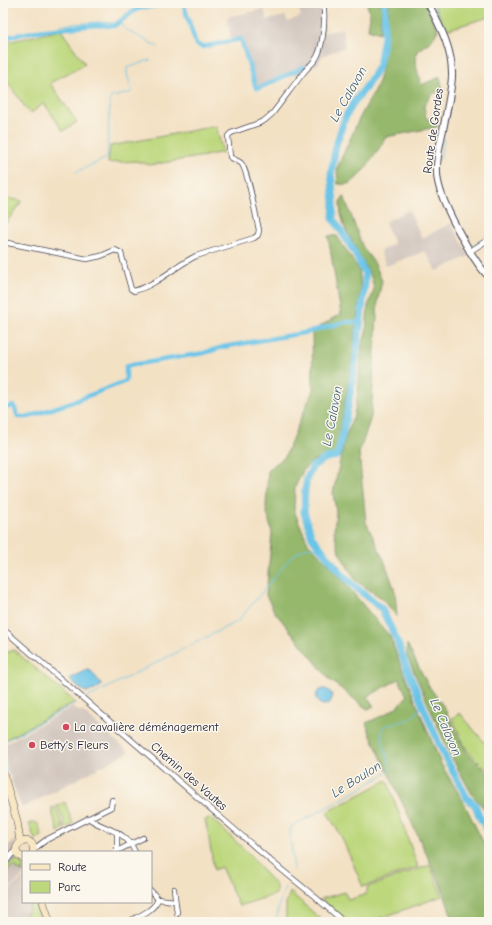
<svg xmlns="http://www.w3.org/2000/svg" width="492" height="925" font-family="'Comic Neue',sans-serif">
  <rect width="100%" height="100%" fill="#fbf7ec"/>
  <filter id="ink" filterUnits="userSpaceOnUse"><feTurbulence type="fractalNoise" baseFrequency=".025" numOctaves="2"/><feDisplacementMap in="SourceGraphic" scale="8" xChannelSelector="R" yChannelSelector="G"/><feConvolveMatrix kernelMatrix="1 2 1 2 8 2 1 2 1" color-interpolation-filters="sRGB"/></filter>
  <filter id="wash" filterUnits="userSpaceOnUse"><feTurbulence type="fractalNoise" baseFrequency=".012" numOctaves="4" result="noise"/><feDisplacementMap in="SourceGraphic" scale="16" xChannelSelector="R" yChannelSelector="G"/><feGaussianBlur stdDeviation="0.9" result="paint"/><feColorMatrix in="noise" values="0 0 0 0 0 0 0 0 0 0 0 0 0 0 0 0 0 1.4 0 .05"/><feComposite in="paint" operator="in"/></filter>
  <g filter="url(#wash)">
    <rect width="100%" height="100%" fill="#f3e1c4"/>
    <g fill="#cec1ba">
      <path d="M297,3H321L325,33L342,28L345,47L322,56L318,64L307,67L257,87L241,38L231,40L227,17L264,9L267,20L285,16L288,22L301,16Z"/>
      <path d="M409,210L422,238L451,223L469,256L437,271L425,251L386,266L380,251L394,244L385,222Z"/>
      <path d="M72,707L78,711H82L129,752L22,808L12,783L3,745Z"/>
      <path d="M17,839L13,850L23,865V876L3,894V849Z"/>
      <path d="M23,878V902H38L46,922H3V895Z"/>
    </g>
    <g fill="#bcd77c" stroke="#6f7c5c">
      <path d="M433,3H487L489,8V17L446,30Z"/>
      <path d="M61,30L85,64L50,83L77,122L63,131L44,103L30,114L3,76V43Z"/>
      <path d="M216,126L223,152L205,156L150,165L136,161L108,163L110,146Z"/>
      <path d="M3,197L22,201L3,227Z"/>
      <path d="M3,650L6,653L14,650L75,702L3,741Z"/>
      <path d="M460,713L489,748V772L467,750L452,718Z"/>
      <path d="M387,780L418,867L363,887L341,836L327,812Z"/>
      <path d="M65,802L73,824L64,829V821L57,806Z"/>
      <path d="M55,807L62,823V829L58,832L51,808Z"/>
      <path d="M211,818L247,852L276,886V894L239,906L221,867L214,870L208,833L205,820Z"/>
      <path d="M35,822L38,824L42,836L35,840L29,824Z"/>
      <path d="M19,860L23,866V873L21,870L19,871L14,865L3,875V870C8,866 13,861 19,860Z"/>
      <path d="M430,865L442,896L370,922H347L321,899L344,892L349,900L366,894L368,887Z"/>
      <path d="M290,892L324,922H317L316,920L307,922H281L286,919V903Z"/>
      <path d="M31,902H37L39,914L33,922H29L25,913L28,912Z"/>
    </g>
    <g fill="#95b86c" stroke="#5c6d54">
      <path d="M367,3H382L380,33L368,29L370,16Z"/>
      <path d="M389,3H425L438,30L432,40L417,51L415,61L421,85L440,77L443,90L432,94L424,106L426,118L437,124V127L386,137C379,149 361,179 348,184C345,185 341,184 338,184L337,168L359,119L377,86L382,66Z"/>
      <path d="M344,196L363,248L375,264L382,281L378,299L371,417L359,453L366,522L384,560L395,591L397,617L383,599L356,581L339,552L334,531L336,512L333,493L345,438L354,415L358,392L362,345L366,333L368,306L374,290L372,279L345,228L341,214L340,202Z"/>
      <path d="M328,236H337L359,270L361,287L352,363L336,454L327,456L313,461L304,469L295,487L294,511L308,543L330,565L378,623L390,636L399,661L441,764L463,801L486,848L489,870V922H454L439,881L371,736L366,723C382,716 397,710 407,696L399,679L367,697L374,707L367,709L330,680L274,611L266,595L272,533L266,508L268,469L284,458L313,390L312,331L341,314Z"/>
      <path d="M407,644L428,685L444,707L466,751L489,774V814L473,796L451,756L407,656Z"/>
    </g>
    <g fill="#6ac4e8" stroke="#467392">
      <path d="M87,670L91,671L102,685L95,690L86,692L79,688L69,679Z"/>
      <circle cx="324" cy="697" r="8"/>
    </g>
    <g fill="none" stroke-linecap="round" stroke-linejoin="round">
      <g stroke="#6ac4e8" stroke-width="1">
        <path d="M432,3L439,17"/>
        <path d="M120,22L125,29L158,47"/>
        <path d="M61,25L98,22L115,23L134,7L155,3"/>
        <path d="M444,29L452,50"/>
        <path d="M440,159L444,139"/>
        <path d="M76,172L107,158L110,98L111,97L130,93L132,91L127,74V68L150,60"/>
        <path d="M452,212L460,227"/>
        <path d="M471,246H473L489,236"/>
        <path d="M87,698L238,621L292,556L305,548L314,547L322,554L326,553"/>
        <path d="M3,742L76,703"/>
        <path d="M3,754L9,775"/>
        <path d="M294,870L290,836L291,827L346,797L390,771C392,761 379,744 382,728C391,721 407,724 415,715C418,712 420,707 422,704"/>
        <path d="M276,922L279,905L285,887"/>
      </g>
      <g stroke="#6ac4e8" stroke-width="4.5">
        <path d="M183,3L196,44L202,47L241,39L256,88H259L304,67"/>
        <path d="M3,38L36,31L56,29L97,25L114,26L137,9L172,3"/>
        <path d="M3,408L14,406L18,417H28L75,401L126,381V366L204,353L223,347L309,332L344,322H360"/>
      </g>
      <path stroke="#6ac4e8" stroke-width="7" d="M385,3L384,37L379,65L366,87L354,102L345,118L336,145L331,174L334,202L333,218L355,253L365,274V283C358,341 352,400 337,456L326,458L313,466L307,478L305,490L304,512L312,537L340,572L353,585L381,608L396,638L406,666L443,753L467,798L475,805L480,818L489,832"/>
    </g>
  </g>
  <g filter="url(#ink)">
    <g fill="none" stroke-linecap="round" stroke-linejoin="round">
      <g stroke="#413f50" stroke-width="6">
        <g id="minor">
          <path d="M3,242L87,259L101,256L115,250L121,253L131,289L134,291C157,285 175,266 196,256L254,238L258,235L259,230C256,218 248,170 241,163C238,161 233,159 230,157L228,136L231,133L259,123L265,120L272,114C283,100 293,86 304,72C309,66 315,62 318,55C323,44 326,15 323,3"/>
          <path d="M469,252L489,239"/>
          <path d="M3,629L271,861L314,896L344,922"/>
          <path d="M88,818C106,831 125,829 135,852"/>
          <path d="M117,832V851"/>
          <path d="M34,849L46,840L111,807L112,800"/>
          <path d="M115,852L143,838"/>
          <path d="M3,866L16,849"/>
          <path d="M174,889L177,913"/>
          <path d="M151,891L158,899L175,901"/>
          <path d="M128,922C138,916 154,911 158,899"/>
        </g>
      </g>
      <g stroke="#413f50" stroke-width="8">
        <path id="tertiary" d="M428,3C440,26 453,50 452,77C451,93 447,109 444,125C441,140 436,157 437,173C437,197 472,260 489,277"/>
      </g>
      <g stroke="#413f50" stroke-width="8">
        <g id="secondary">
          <path d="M3,773L17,821L20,842"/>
          <path d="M23,858C2,848 36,829 33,852"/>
          <path d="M43,902L50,922"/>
        </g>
      </g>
      <use href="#minor" stroke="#fff" stroke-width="4.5"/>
      <use href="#tertiary" stroke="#fff" stroke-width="6"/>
      <use href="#secondary" stroke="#f8e7c3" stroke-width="7"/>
    </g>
  </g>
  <g fill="#d1495b" stroke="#fbf7ec" stroke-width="1.5">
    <circle cx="66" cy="727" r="4"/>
    <circle cx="32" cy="745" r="4"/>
  </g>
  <g text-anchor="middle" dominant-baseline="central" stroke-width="3" stroke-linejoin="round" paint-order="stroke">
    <g font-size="12" fill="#22223b" stroke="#fbf7ec">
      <text transform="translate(433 131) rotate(-82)">Route de Gordes</text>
      <text transform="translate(189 776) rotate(41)">Chemin des Vautes</text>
    </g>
    <g font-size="12" fill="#22223b" stroke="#fbf7ec" text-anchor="start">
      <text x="74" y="727">La cavalière déménagement</text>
      <text x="40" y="745">Betty's Fleurs</text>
    </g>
    <g font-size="13" font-style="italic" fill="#3b5b78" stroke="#fbf7ec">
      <text transform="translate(348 94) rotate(-60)">Le Calavon</text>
      <text transform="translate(332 416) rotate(-79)">Le Calavon</text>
      <text transform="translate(446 727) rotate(67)">Le Calavon</text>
      <text transform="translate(356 779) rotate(-32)">Le Boulon</text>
    </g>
  </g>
  <rect width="492" height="925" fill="none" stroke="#fbf7ec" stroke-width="16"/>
  <rect x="22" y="851" width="130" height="52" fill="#fbf7ec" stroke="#a4a2a5"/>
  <rect x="30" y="864" width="20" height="6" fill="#f8e7c3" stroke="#a4a2a5"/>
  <text x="58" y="871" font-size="12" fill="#22223b">Route</text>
  <rect x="30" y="881" width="20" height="12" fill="#bcd77c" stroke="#a4a2a5"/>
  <text x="58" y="891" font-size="12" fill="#22223b">Parc</text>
</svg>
